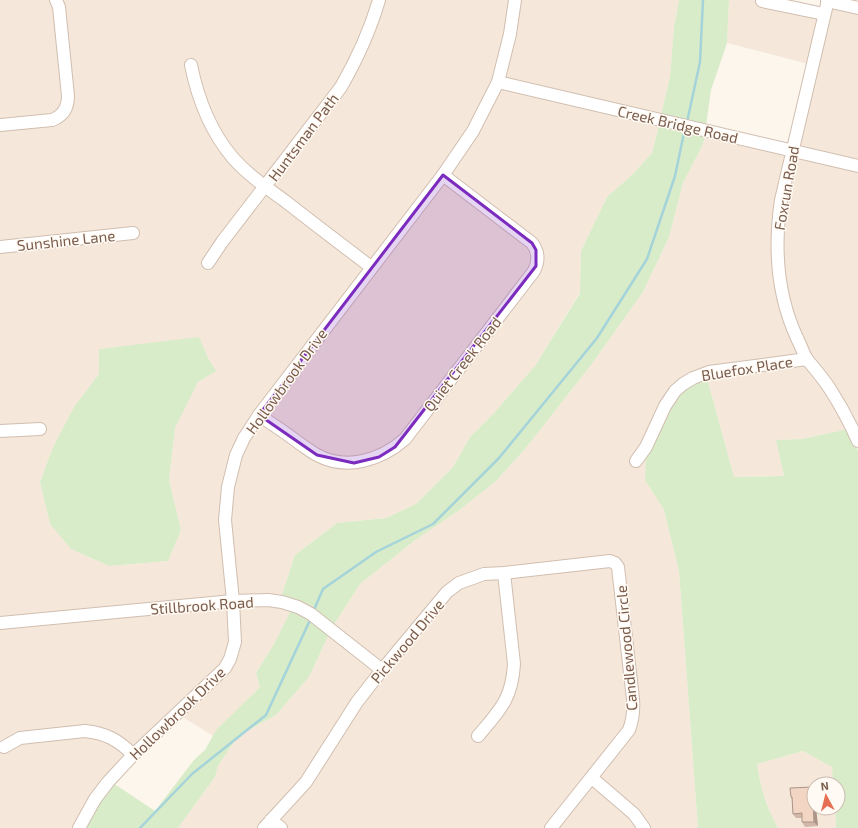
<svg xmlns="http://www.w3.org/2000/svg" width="858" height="828" font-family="'Exo 2',sans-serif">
  <rect width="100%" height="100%" fill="#fdf6ec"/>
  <g fill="#f5e8da" fill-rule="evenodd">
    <path d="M0,0H50L53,3L64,101L55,114L0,120Z"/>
    <path d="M61,0H374L362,38L350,61L337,84L264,180L237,156L225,140L209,114L200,86L194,60L186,62L192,89L202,118L218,145L231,162L259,187L219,238L202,263L208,269L266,193L365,268L257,408L241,435L233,453L228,469L222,503V537L228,596L0,618V252L137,237L136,228L0,242V130L53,125L60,122L65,118L69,112L72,104L63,6ZM199,338L209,360L215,371L198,382L175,427L169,480L181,530L168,561L109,566L71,549L50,524L40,482L53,447L74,407L99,374V349Z"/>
    <path d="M383,0H511L495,76L470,128L442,168L370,261L271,185L344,90Z"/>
    <path d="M520,0H679L674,27L670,77L661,115L504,78Z"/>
    <path d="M729,0H758V5L819,17L808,64L727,43Z"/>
    <path d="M830,7L858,13V161L797,147Z"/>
    <path d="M501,88L659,125L652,153L632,175L607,197L581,251L580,292L535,366L493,414L470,437L453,467L416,504L386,518L337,523L295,555L282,594L284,598L237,596L230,520L236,473L248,440L260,421L315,459L380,462L542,259L449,174Z"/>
    <path d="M705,135L787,155L773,239L800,355L708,367L642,444L630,461L637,467L647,453L645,480L664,510L679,571L698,828H649L598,777L632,733L622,564L470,573L381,663L333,626L360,584L414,541L458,511L495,482L525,449L591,365L643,292L669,237L683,183L703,144Z"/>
    <path d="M795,157L858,171V429L811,356L797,328L784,277L783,220Z"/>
    <path d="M444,181L529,246L532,252V264L402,435L393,443L366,456L342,457L330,455L319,450L266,414Z"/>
    <path d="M806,364L827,393L848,429L802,439L776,440L784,476L734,477L707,378Z"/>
    <path d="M610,566L614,569L629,699V709L628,719L625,727L591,771L544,828H288L278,820L309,785L360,706L385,673L450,596L457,590L472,583L484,579L500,578L509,664V678L501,700L496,708L472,736L478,743L502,715L508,705L514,693L517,681L518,664L509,578Z"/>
    <path d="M268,605L288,609L290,612L274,644L256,673L260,687L216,730L213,736L181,716L228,672L237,606Z"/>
    <path d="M229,606L230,642L222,665L133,749L108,731L0,744V628Z"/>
    <path d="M329,634L376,670L303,778L257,828H178L215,777L218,766L238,736L276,715L309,677Z"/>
    <path d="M85,736L106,740L127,755L73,828H0V749L3,754L21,743Z"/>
    <path d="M803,751L832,767L833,784H814V808H835L836,828H778L772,817L762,790L757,764Z"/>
    <path d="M593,784L631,817L638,828H557Z"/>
  </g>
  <g fill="#d8ecc9">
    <path d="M679,0H729L727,43L711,90L706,126L661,115L670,77L674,27Z"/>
    <path d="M659,125L705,135L703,144L683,183L669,237L643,292L591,365L525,449L495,482L458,511L414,541L360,584L333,626L284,598L282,594L295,555L337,523L386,518L416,504L453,467L470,437L493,414L535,366L580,293L581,251L607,197L632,175L652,153Z"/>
    <path d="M199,337L209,360L216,371L198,382L175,428L169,480L181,530L168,561L109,566L71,549L50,524L40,482L53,447L74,407L99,374V349Z"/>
    <path d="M707,378L734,477L784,476L776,440L802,439L848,429L858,451V828H836L835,808H838V784H833L832,767L803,751L757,764C760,786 767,809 778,828H698L679,571L664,510L645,480L646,456L669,409L686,388Z"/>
    <path d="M288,609L309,618L329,634L309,677L276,715L238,736L218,766L215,777L178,828H84L98,802L113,783L155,811L194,760L205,750L216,730L260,687L256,673L274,644L290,612Z"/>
  </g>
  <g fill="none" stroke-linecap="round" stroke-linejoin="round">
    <g stroke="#a5d3da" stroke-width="2.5">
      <path d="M687,122L700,62L703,0"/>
      <path d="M313,612L323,589L376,552L433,524L499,458L597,338L647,259L675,176L685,128"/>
      <path d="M140,828L192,774L266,715L311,618"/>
    </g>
    <g stroke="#d1beb0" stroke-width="14">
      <g id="minor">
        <path d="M828,0L781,200C774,247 777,295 797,338C800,344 803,352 806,358C814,368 823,378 830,389C841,406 850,423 858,441"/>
        <path d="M762,1L824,14"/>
        <path d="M827,1L858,8"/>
        <path d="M191,65C198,100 210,131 233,158C248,175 267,188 285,201C313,223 342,245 371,267"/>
        <path d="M498,82L858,166"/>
        <path d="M0,125L52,120C63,116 68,108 68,96L59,7L56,0"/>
        <path d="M0,247L133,233"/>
        <path d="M208,263L222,242L341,87C357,59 370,31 379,0"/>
        <path d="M259,415C272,424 286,433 299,443C305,447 311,452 317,455C347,471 381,460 405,439L534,271C539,261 539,252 532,243L443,175"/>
        <path d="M0,431L40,429"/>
        <path d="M636,461L646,447L665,406L675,391L683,384L693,378L709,372L807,359"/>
        <path d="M0,623L233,601L268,600L282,602L298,607L311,614L382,670"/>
        <path d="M478,736C500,710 512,699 514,664L504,573"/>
        <path d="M4,747L20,738L85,731C105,733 119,740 133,755"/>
        <path d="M592,778L634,814L644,828"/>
        <path d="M271,820L281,828"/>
        <path d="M79,828L95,799L108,782L133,755L225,668L230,659L235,642L233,601L225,520L228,487L236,455L244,438L259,415L443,175L473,131L498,82L510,34L515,0"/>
        <path d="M264,828L306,782L357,702L382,670L447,592L459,583L484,574L504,573L610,561L615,563L618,567L633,699C634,710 633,719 629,730L551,828"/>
      </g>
    </g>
    <use href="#minor" stroke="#fff" stroke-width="12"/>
  </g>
  <path fill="#d1b7a8" d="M812,787L814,789V808H816L818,826L805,827L802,822V818H796L793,814L792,799L791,797Z"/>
  <path fill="#aa9588" d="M812,787L814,789V808H816L818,826L814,822Z"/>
  <path fill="#f3d5c3" stroke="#aa9588" d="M812,787L814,822H802V813L793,814L792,797H791L790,788Z"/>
  <path fill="#7b2cbf" fill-opacity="0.2" stroke="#7b2cbf" stroke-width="3" stroke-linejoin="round" d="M443,175L532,243L536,250V266L395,447L379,457L354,463L317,455L259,415Z"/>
  <g text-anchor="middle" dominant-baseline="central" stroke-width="3" stroke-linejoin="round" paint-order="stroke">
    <g font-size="15" fill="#7a5c4d" stroke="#fffaf3">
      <text transform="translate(678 124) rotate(13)">Creek Bridge Road</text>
      <text transform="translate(303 137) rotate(-53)">Huntsman Path</text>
      <text transform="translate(786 188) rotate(-80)">Foxrun Road</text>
      <text transform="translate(66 240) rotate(-6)">Sunshine Lane</text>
      <text transform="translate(462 364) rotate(-52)">Quiet Creek Road</text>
      <text transform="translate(747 368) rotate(-9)">Bluefox Place</text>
      <text transform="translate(286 381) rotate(-54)">Hollowbrook Drive</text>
      <text transform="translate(202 605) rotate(-4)">Stillbrook Road</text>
      <text transform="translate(407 641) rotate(-50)">Pickwood Drive</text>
      <text transform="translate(626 648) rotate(-95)">Candlewood Circle</text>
      <text transform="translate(177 713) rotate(-44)">Hollowbrook Drive</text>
    </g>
  </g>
  <g transform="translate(826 796) rotate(353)"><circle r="19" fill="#fffaf3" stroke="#cabbb1"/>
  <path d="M0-3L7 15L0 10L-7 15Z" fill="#e76f51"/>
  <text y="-6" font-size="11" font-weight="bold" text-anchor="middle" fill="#7a5c4d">N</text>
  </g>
</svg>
